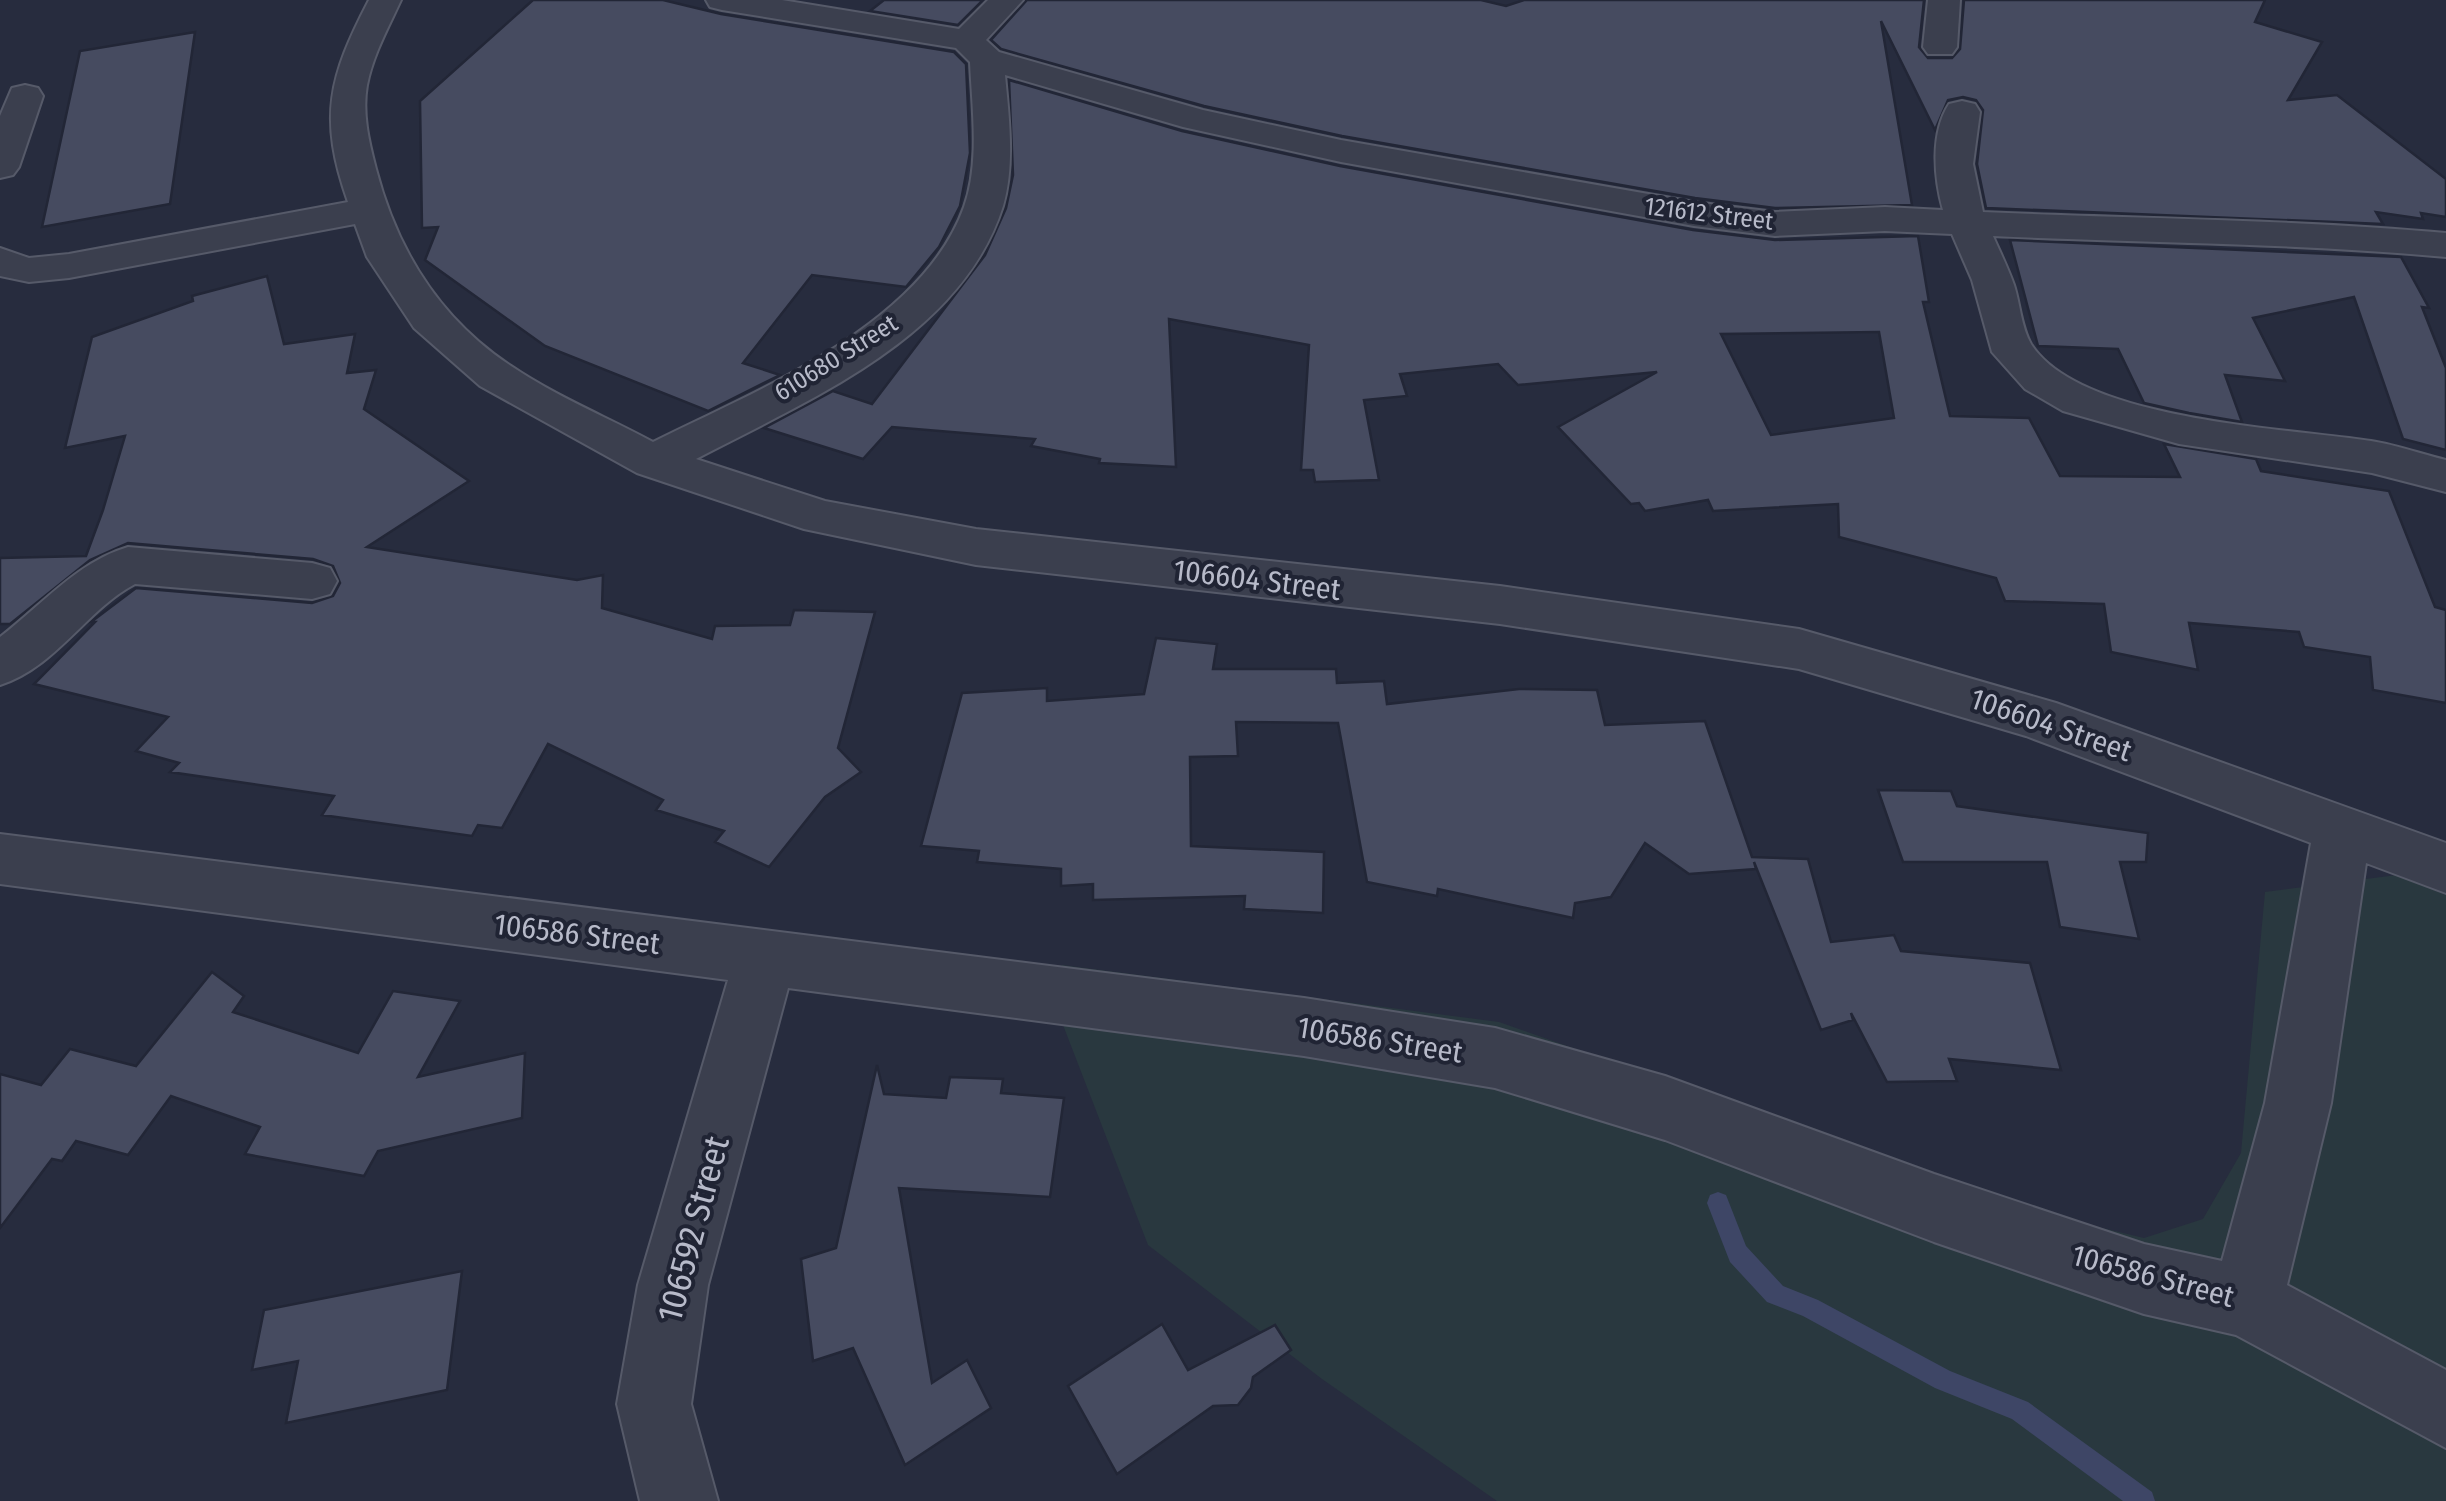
<svg xmlns="http://www.w3.org/2000/svg" width="2446" height="1501" font-family="'Fira Sans Condensed',sans-serif">
  <rect width="100%" height="100%" fill="#272c3e"/>
  <path fill="#29383f" d="M2397,875L2446,895V1501H1497L1322,1379L1148,1245L1063,1025L1062,965L1499,1022L2035,1212L2144,1238L2203,1219L2241,1153L2265,892Z"/>
  <g fill="none" stroke-linecap="round" stroke-linejoin="round">
    <path fill="#3e4666" fill-rule="evenodd" d="M1718,1192L1726,1195L1746,1246L1783,1286L1818,1300L1950,1371L2028,1402L2152,1492L2155,1501H2123L2012,1419L1935,1388L1803,1316L1767,1302L1730,1262L1707,1203L1710,1195Z"/>
  </g>
  <g fill="#464b60" stroke="#222636" stroke-width="2.5" fill-rule="evenodd">
    <path d="M533,0H663L721,14L954,52L966,64L970,153L960,206L939,247L906,287L812,275L743,363L780,375L708,411L545,346L425,260L438,227L422,228L420,101Z"/>
    <path d="M884,0H983L958,25L870,11Z"/>
    <path d="M1027,0H1481L1506,6L1524,0H1924L1919,47L1928,58H1952L1960,49L1964,0H2265L2255,22L2322,42L2288,100L2337,95L2446,179V217L2421,213L2423,219L2376,212L2383,224L1986,208L1977,164L1983,110L1976,100L1963,97L1948,100L1935,130L1881,21L1912,205L1775,208L1695,198L1342,136L1204,106L1001,49L991,40Z"/>
    <path d="M195,32L170,204L42,227L80,51Z"/>
    <path d="M1009,80L1182,131L1340,166L1693,230L1775,240L1918,236L1929,302H1923L1950,416L2029,418L2060,476L2180,477L2164,444L2256,459L2261,471L2389,491L2435,607L2446,610V703L2373,690L2370,657L2304,647L2299,632L2189,623L2198,670L2111,652L2104,604L2005,601L1996,578L1839,537L1838,504L1713,511L1708,500L1645,511L1639,503L1631,504L1558,427L1657,372L1518,385L1498,364L1400,374L1407,396L1364,400L1379,480L1315,482L1313,470H1301L1309,345L1169,319L1176,467L1099,463L1100,459L1031,446L1035,439L892,427L863,459L764,428L833,391L872,404L985,255L1006,208L1013,175ZM1879,332L1894,418L1771,435L1721,334Z"/>
    <path d="M2010,240L2401,257L2429,308L2422,307L2446,368V450L2403,439L2354,297L2253,318L2285,381L2225,375L2242,422L2189,413L2144,403L2118,349L2038,346Z"/>
    <path d="M267,276L284,344L355,334L347,373L376,370L364,409L469,481L367,547L577,580L603,575L602,608L712,639L715,626L790,625L794,610L875,612L838,748L861,772L825,797L769,867L715,842L724,831L656,810L663,800L548,744L502,828L478,825L472,836L322,815L334,796L170,772L179,763L136,751L168,717L34,684L95,622H91L136,588L312,603L333,596L340,583L333,566L313,559L128,543L90,560L10,624H0V558L86,556L103,510L125,436L65,448L92,337L193,301L192,296Z"/>
    <path d="M1156,638L1217,644L1213,669H1336L1337,683L1384,681L1387,704L1519,689L1597,690L1605,725L1705,721L1752,857L1808,859L1831,942L1894,935L1901,951L2030,963L2061,1070L1949,1059L1957,1081L1887,1082L1851,1013L1853,1020L1821,1030L1754,862L1756,869L1689,874L1645,843L1611,897L1575,903L1573,918L1438,889L1437,896L1367,882L1338,723L1236,722L1238,756L1190,757L1191,846L1324,852L1323,913L1244,909L1245,896L1093,900V884L1061,886V869L977,862L979,851L921,846L962,693L1047,688V701L1144,694Z"/>
    <path d="M1878,790L1951,791L1957,806L2148,833L2146,862H2120L2139,939L2060,927L2047,862H1903Z"/>
    <path d="M212,972L244,996L233,1012L358,1053L393,991L460,1001L418,1077L525,1053L522,1118L378,1151L364,1176L245,1154L260,1127L171,1096L128,1155L76,1141L62,1161L52,1159L0,1228V1074L41,1085L70,1049L136,1066Z"/>
    <path d="M877,1065L884,1094L946,1098L950,1077L1003,1079L1001,1093L1064,1098L1050,1197L899,1188L932,1383L967,1360L991,1408L905,1465L853,1348L813,1361L801,1259L836,1248Z"/>
    <path d="M462,1271L447,1390L286,1423L298,1361L252,1370L264,1310Z"/>
    <path d="M1162,1324L1188,1370L1275,1325L1291,1350L1253,1377L1251,1388L1238,1405L1213,1406L1117,1474L1068,1386Z"/>
  </g>
  <g fill="none" stroke-linecap="round" stroke-linejoin="round">
    <g stroke="#565a69" stroke-width="4">
      <g id="minor">
        <path d="M369,0H401C388,28 373,55 367,85C362,114 369,142 376,169C397,250 440,319 511,366C555,396 607,417 653,442C759,389 921,326 964,207C980,162 972,108 970,62L956,48L722,10L710,7L706,0H782L959,29L988,0H1023L986,40L999,52L1203,110L1341,140L1694,202L1775,212L1885,207L1943,210C1934,178 1930,133 1949,104L1962,101L1975,104L1980,112L1973,164L1983,212C2137,219 2292,219 2446,233V257C2295,243 2144,243 1993,236C2000,252 2008,268 2014,285C2020,303 2021,327 2031,344C2080,421 2287,428 2371,441C2397,445 2421,454 2446,460V492L2372,473L2179,444L2063,411L2025,389L1992,352L1972,280L1952,234L1885,231L1775,236L1694,226L1341,162L1183,127L1005,75C1009,117 1015,165 1003,206C961,338 808,400 696,459L825,501L976,529L1500,586L1799,629L2056,703L2446,843V893L2366,863L2331,1103L2287,1285L2446,1370V1448L2236,1335L2144,1314L1934,1242L1665,1140L1495,1088L1304,1056L788,988L708,1285L691,1404L718,1501H640L617,1404L638,1285L728,980L0,884V834L1304,998L1495,1028L1665,1076L1934,1174L2144,1244L2222,1261L2265,1103L2311,843L2026,736L1799,669L1500,624L976,565L804,529L637,473L480,386L414,328L367,257L355,224L69,278L29,282L0,276V248L29,258L69,254L348,202C318,117 329,77 369,0Z"/>
        <path d="M1928,0H1960L1957,47L1952,54H1928L1923,47Z"/>
        <path d="M25,85L38,88L43,96L19,167L13,175L0,178V116L12,88Z"/>
        <path d="M128,547L312,563L330,568L337,581L330,594L312,599L135,584C86,610 55,668 0,685V637C42,605 77,562 128,547Z"/>
      </g>
    </g>
    <use href="#minor" fill="#3b3f4e" fill-rule="evenodd"/>
  </g>
  <g text-anchor="middle" dominant-baseline="central" stroke-width="8" stroke-linejoin="round" paint-order="stroke">
    <g font-size="25" fill="#b7bac9" stroke="#202434">
      <text transform="translate(1709 214) rotate(7)">121612 Street</text>
      <text transform="translate(836 358) rotate(-32)">610680 Street</text>
    </g>
    <g font-size="30" fill="#b7bac9" stroke="#202434">
      <text transform="translate(1257 580) rotate(7)">106604 Street</text>
      <text transform="translate(2051 725) rotate(19)">106604 Street</text>
      <text transform="translate(577 934) rotate(7)">106586 Street</text>
      <text transform="translate(1380 1040) rotate(9)">106586 Street</text>
      <text transform="translate(2153 1276) rotate(15)">106586 Street</text>
    </g>
    <g font-size="35" fill="#b7bac9" stroke="#202434">
      <text transform="translate(693 1229) rotate(-75)">106592 Street</text>
    </g>
  </g>
</svg>
